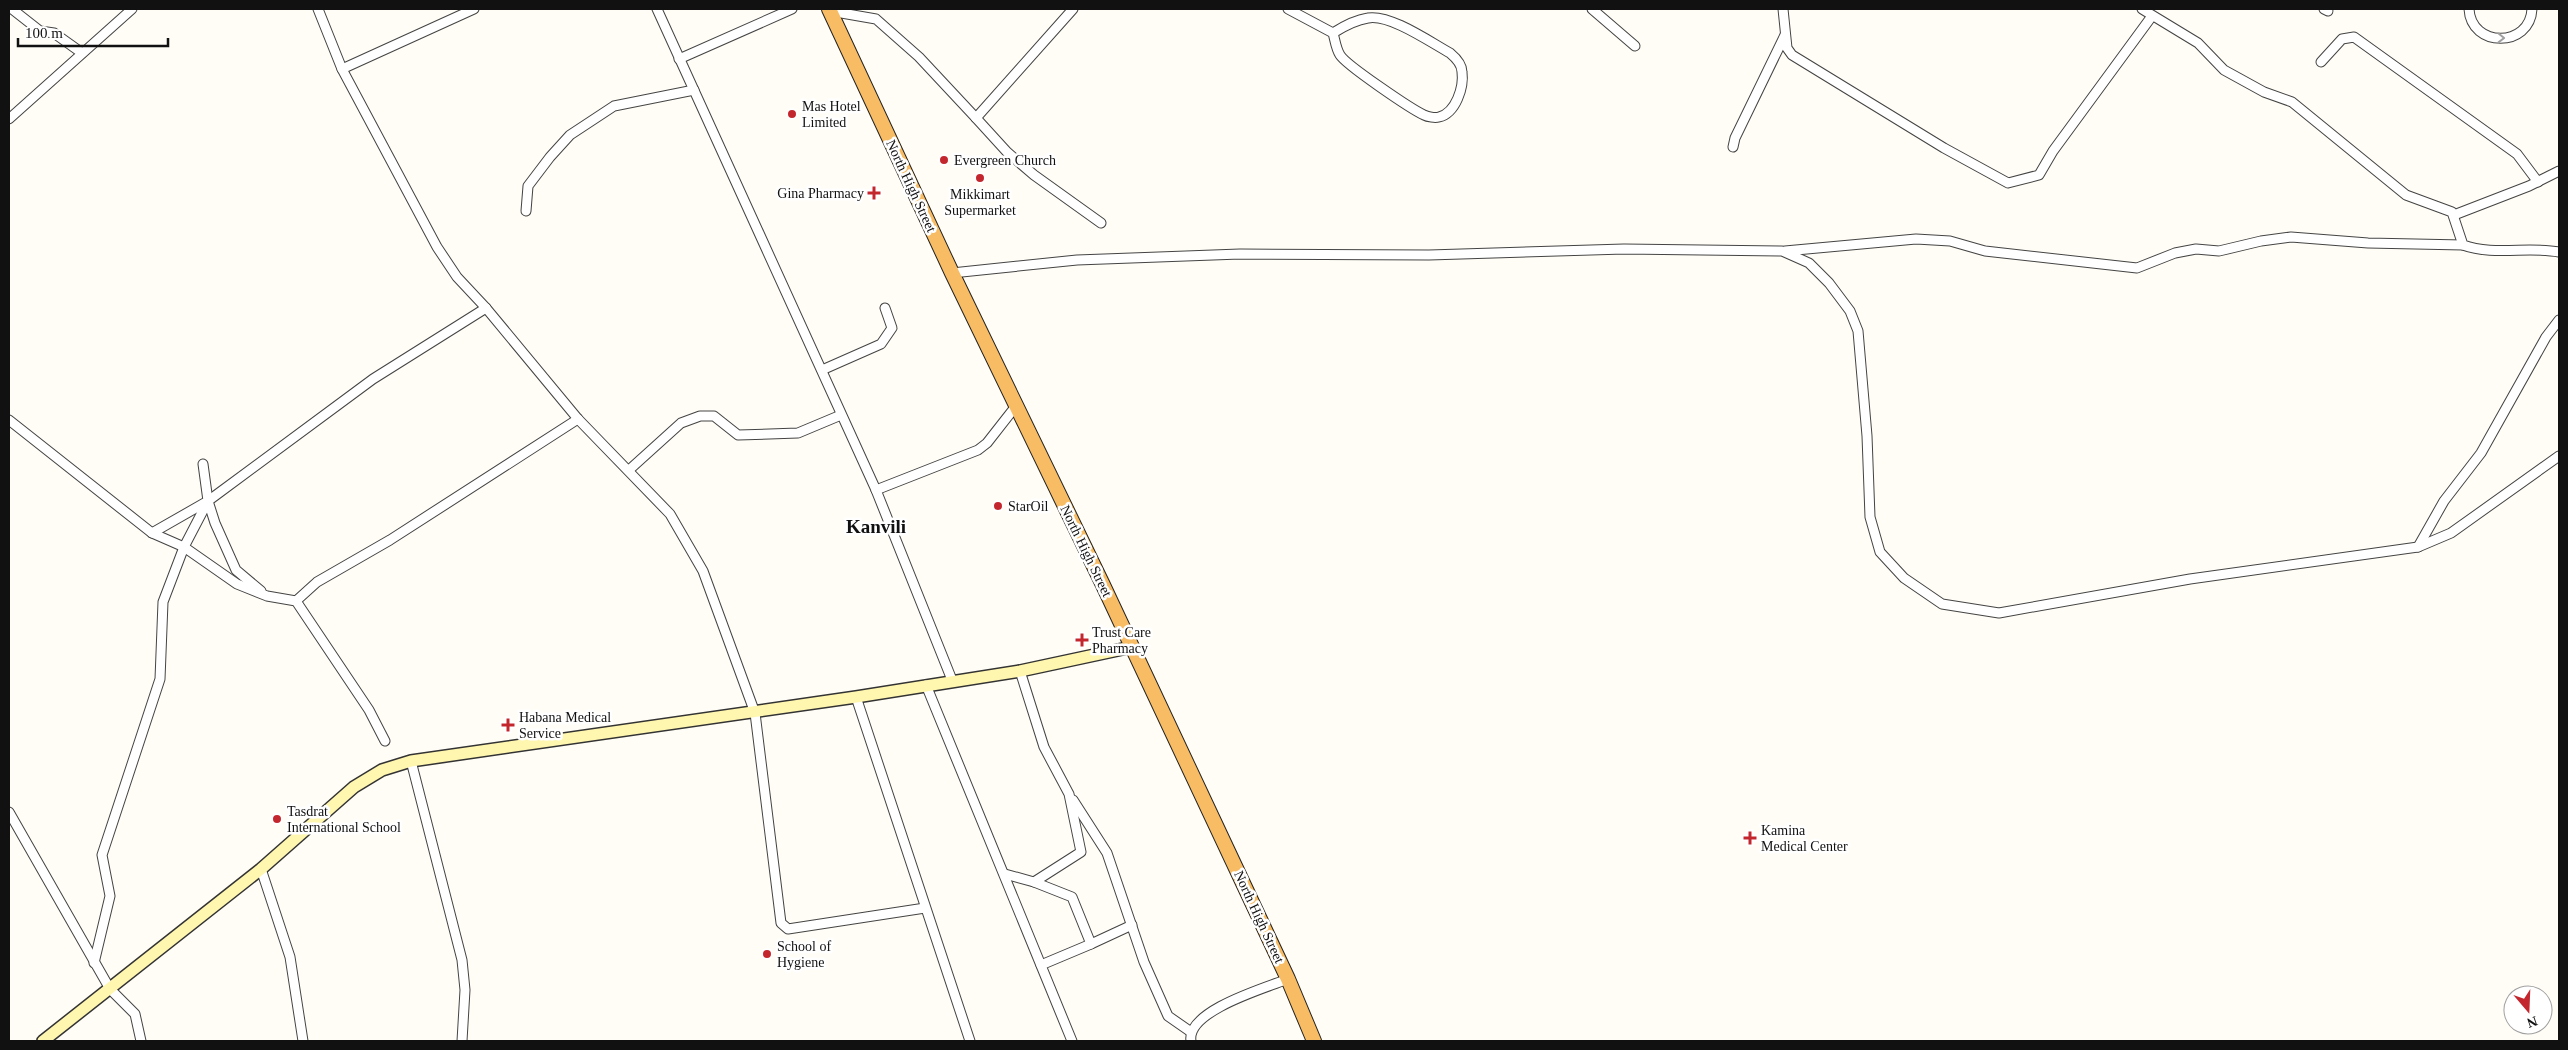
<svg xmlns="http://www.w3.org/2000/svg" width="2568" height="1050" font-family="'Times New Roman',serif">
  <rect width="100%" height="100%" fill="#fffdf5"/>
  <g fill="none" stroke-linecap="round" stroke-linejoin="round">
    <g stroke="#444" stroke-width="11">
      <g id="minor">
        <path d="M12,9L40,31L54,33L82,53"/>
        <path d="M318,9L342,69L437,247L457,277L486,308L578,419L670,514L703,571L755,713L781,923L788,929L925,908"/>
        <path d="M657,9L876,490L952,680"/>
        <path d="M1073,9L976,118L1007,152L1034,175L1101,223"/>
        <path d="M1288,9L1333,33C1335,40 1336,49 1340,55C1346,65 1411,109 1424,115C1428,117 1435,118 1439,117C1456,113 1464,87 1462,72C1462,64 1456,58 1450,53C1430,42 1390,14 1368,18C1355,20 1344,26 1333,33"/>
        <path d="M1592,9L1635,46"/>
        <path d="M1783,9L1787,48L1792,55L1944,148L2008,183L2039,175L2053,151L2152,16"/>
        <path d="M2142,9L2198,43L2224,70L2264,92L2292,102L2406,195L2452,212L2463,245C2493,256 2529,246 2559,252"/>
        <path d="M2324,9L2328,11"/>
        <path d="M2469,9C2471,48 2530,48 2532,9"/>
        <path d="M830,11L876,19L919,57L976,118"/>
        <path d="M679,59L792,9"/>
        <path d="M2321,62L2342,39L2354,37L2517,154L2538,182"/>
        <path d="M342,69L474,9"/>
        <path d="M9,119L132,9"/>
        <path d="M1733,147L1735,138L1785,35"/>
        <path d="M526,211L528,186L550,157L570,135L614,106L694,90"/>
        <path d="M2454,215L2529,186L2559,171"/>
        <path d="M1785,251L1916,239L1950,241L1985,251L2137,268L2175,253L2196,249L2219,251L2261,241L2291,237L2368,243L2463,245"/>
        <path d="M952,273L1077,260L1240,254L1429,255L1624,249L1782,251L1809,263L1829,283L1850,311L1858,331L1867,436L1870,517L1880,552L1904,578L1942,604L1999,613L2190,579L2418,547L2451,533L2559,456"/>
        <path d="M822,370L881,344L892,328L885,308"/>
        <path d="M9,420L152,533L184,547L237,584L267,596L296,601L369,710L385,741"/>
        <path d="M629,470L681,423L700,416H714L738,435L798,433L841,415"/>
        <path d="M876,490L978,450L987,443L1016,406"/>
        <path d="M152,533L208,501L203,464"/>
        <path d="M2418,547L2444,501L2481,453L2546,337L2559,320"/>
        <path d="M261,591L236,570L215,523L208,501L373,379L486,308"/>
        <path d="M296,601L317,582L390,540L578,419"/>
        <path d="M926,685L1072,1041"/>
        <path d="M856,697L970,1041"/>
        <path d="M411,761L462,960L465,990L462,1041"/>
        <path d="M1073,800L1107,853L1144,962L1168,1016L1191,1032"/>
        <path d="M9,812L110,989L135,1014L141,1041"/>
        <path d="M261,869L290,957L303,1041"/>
        <path d="M1005,874L1034,882L1081,852L1069,794L1044,747L1020,671"/>
        <path d="M1034,882L1072,897L1091,944L1132,925"/>
        <path d="M94,963L110,896L102,855L160,679L163,602L184,547L208,501"/>
        <path d="M1041,965L1091,944"/>
        <path d="M1191,1041C1186,1011 1265,988 1288,979"/>
      </g>
    </g>
    <g stroke="#333" stroke-width="14">
      <path id="secondary" d="M43,1041L261,869L354,787L382,770L411,761L856,697L1020,671L1132,647"/>
    </g>
    <g stroke="#222" stroke-width="16">
      <path id="trunk" d="M829,9L952,273L1103,585L1288,979L1314,1041"/>
    </g>
    <use href="#minor" stroke="#fff" stroke-width="9"/>
    <use href="#secondary" stroke="#fff6b0" stroke-width="11"/>
    <use href="#trunk" stroke="#f7bc64" stroke-width="14"/>
  </g>
  <defs><path id="oneway-chevron" d="M-2-3.5L2.5 0L-2 3.5" fill="none" stroke-width="1.6" stroke-linecap="round" stroke-linejoin="round" transform="scale(1.25)"/></defs>
  <use stroke="#a0a0a0" href="#oneway-chevron" transform="translate(2501 38) rotate(1)"/>
  <g fill="#c4262e" stroke="#fff" stroke-width="2">
    <circle cx="792" cy="114" r="5"/>
    <circle cx="944" cy="160" r="5"/>
    <circle cx="980" cy="178" r="5"/>
    <path d="M871.5 185.5h5v5h5v5h-5v5h-5v-5h-5v-5h5z"/>
    <circle cx="998" cy="506" r="5"/>
    <path d="M1079.5 632.5h5v5h5v5h-5v5h-5v-5h-5v-5h5z"/>
    <path d="M505.5 717.5h5v5h5v5h-5v5h-5v-5h-5v-5h5z"/>
    <circle cx="277" cy="819" r="5"/>
    <path d="M1747.5 830.5h5v5h5v5h-5v5h-5v-5h-5v-5h5z"/>
    <circle cx="767" cy="954" r="5"/>
  </g>
  <g text-anchor="middle" dominant-baseline="central" stroke-width="5" stroke-linejoin="round" paint-order="stroke">
    <g font-size="14" fill="#111" stroke="#fff" text-anchor="start">
      <text x="802" y="106">Mas Hotel<tspan x="802" dy="16">Limited</tspan></text>
      <text x="954" y="160">Evergreen Church</text>
      <text x="864" y="193" text-anchor="end">Gina Pharmacy</text>
      <text x="980" y="194" text-anchor="middle">Mikkimart<tspan x="980" dy="16">Supermarket</tspan></text>
      <text x="1008" y="506">StarOil</text>
      <text x="1092" y="632">Trust Care<tspan x="1092" dy="16">Pharmacy</tspan></text>
      <text x="519" y="717">Habana Medical<tspan x="519" dy="16">Service</tspan></text>
      <text x="287" y="811">Tasdrat<tspan x="287" dy="16">International School</tspan></text>
      <text x="1761" y="830">Kamina<tspan x="1761" dy="16">Medical Center</tspan></text>
      <text x="777" y="946">School of<tspan x="777" dy="16">Hygiene</tspan></text>
    </g>
    <g font-size="14" fill="#111" stroke="#fff">
      <text transform="translate(911 186) rotate(65)">North High Street</text>
      <text transform="translate(1086 551) rotate(64)">North High Street</text>
      <text transform="translate(1259 917) rotate(65)">North High Street</text>
    </g>
    <g font-size="19" font-weight="bold" fill="#111" stroke="#fff">
      <text x="876" y="526">Kanvili</text>
    </g>
  </g>
  <rect width="2568" height="1050" fill="none" stroke="#111111" stroke-width="20"/>
  <g transform="translate(2528 1010) rotate(161)"><circle r="24" fill="#ffffff" stroke="#a0a0a0"/>
  <path d="M0-4L9 19L0 12L-9 19Z" fill="#c4262e"/>
  <text y="-8" font-size="14" font-weight="bold" text-anchor="middle" fill="#111111">N</text>
  </g>
  <path d="M18 38v8h150v-8" fill="none" stroke="#111111" stroke-width="2.5"/>
  <text x="25" y="38" font-size="15" fill="#111111" stroke="#ffffff" stroke-width="4" paint-order="stroke">100 m</text>
</svg>
